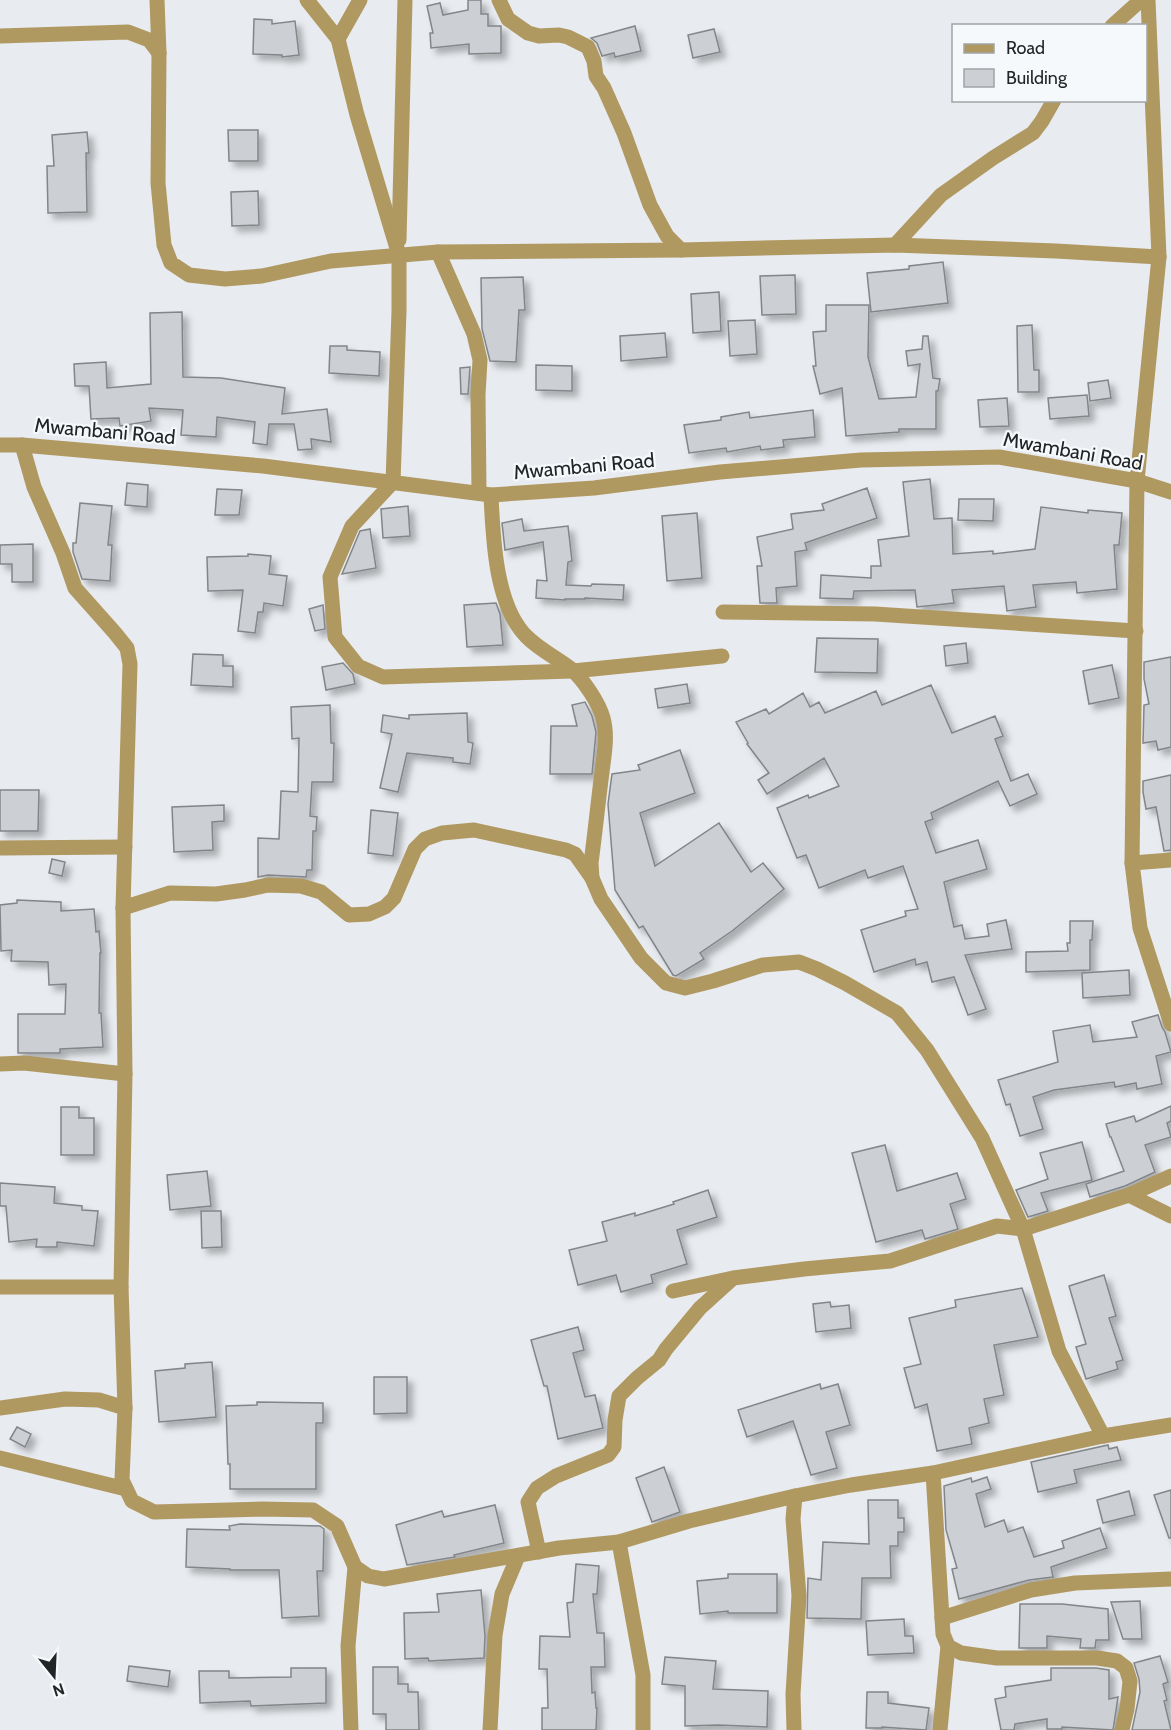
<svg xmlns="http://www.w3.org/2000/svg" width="1171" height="1730" font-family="Cabin,sans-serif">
  <defs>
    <filter id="shadow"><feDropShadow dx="5.5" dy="5.5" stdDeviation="3" flood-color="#0004"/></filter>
  </defs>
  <rect width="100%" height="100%" fill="#e8ebef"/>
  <g fill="#cccfd3" stroke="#838689" stroke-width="1.5" filter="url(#shadow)">
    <path d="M468,0H481V14H488V26H501V53L469,54V44L431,48L430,33H433L427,6L440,3L443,15L468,10Z"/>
    <path d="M254,19L272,20V24L295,21L299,55L282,57V55L253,54Z"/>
    <path d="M635,26L641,51L615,57L614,53L602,56L597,43L591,38Z"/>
    <path d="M714,29L720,52L693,58L688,35Z"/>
    <path d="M228,130H258V161H229Z"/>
    <path d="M87,132L89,153H86L87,212L48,213L47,166H54L52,135Z"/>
    <path d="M258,191L259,225L232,226L231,192Z"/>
    <path d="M943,262L948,303L871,312L867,273L909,269V266Z"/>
    <path d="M795,275L796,314L762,315L760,276Z"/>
    <path d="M523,277L525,310H519L516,362L490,361L482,329L481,278Z"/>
    <path d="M719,292L721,331L693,333L691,294Z"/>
    <path d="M826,305H869L868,357L879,399L916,397L920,364L908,366L906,351L922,349L923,336H928L933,378L940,379L938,391H936V429H899V432L846,436L842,388L820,394L813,366H816L813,332L826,331Z"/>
    <path d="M182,312L183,377L221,378L285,388L282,414L327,409L331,442L311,439L312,449L298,450L294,424H269L267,445L253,443L255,422L217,417L216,437L181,435L183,410L149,408L151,421L120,426L119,418L91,419L89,386H75L74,364L106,362L107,388L151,384L150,313Z"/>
    <path d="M755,320L757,354L730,356L728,321Z"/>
    <path d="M1032,325L1034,370H1039V392H1018L1017,326Z"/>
    <path d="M665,333L667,357L621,361L620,336Z"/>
    <path d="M330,346H347V350L380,352L379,376L329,373Z"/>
    <path d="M536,365L572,366V391L536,390Z"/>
    <path d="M470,367L468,394H461L460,368Z"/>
    <path d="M1108,380L1111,398L1090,401L1088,383Z"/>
    <path d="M1087,395L1089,416L1050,419L1048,398Z"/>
    <path d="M1007,398L1009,426L980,427L978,400Z"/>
    <path d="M813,410L815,437L783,440L784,447L761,450L760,446L727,452L726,448L689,453L684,425L721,420V417L749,412L750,418Z"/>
    <path d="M930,479L934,519L952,518L953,554L993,551V554L1035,549L1041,507L1088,513V510L1122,513L1119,545H1114L1117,589L1077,593L1076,582L1033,585L1036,607L1007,611L1004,586L952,590L954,603L917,607L915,590L854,591L853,599L820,598L821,575L871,578V566H881L878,540L909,536L903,482Z"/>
    <path d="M127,483L148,485L147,507L125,505Z"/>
    <path d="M867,488L877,518L805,543L807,550L795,552L797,586L776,588L777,603H760L757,566H762L757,537L793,529L791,514L824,510L822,504Z"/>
    <path d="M217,489L242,490L239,515H215Z"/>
    <path d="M959,499H994L993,521L958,520Z"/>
    <path d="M80,503L112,506L108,545H112L110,581L82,579L73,552V543H76Z"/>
    <path d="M408,506L410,536L383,538L381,509Z"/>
    <path d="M697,513L702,578L667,581L662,516Z"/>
    <path d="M522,519L524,531L568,526L572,561L568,562L566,585L591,586L592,584L624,585L623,600L585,598V599H565V600L536,598L537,580L547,581L543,542L505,550L502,523Z"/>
    <path d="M370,529L376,568L342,574L360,531Z"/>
    <path d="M33,544V582H12V564H0V545Z"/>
    <path d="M248,554L271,556L269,574L287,576L283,606L264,603L263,612H258L255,633L238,631L243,590L208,591L207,557L248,556Z"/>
    <path d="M496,603L500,614L503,645L467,647L464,605Z"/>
    <path d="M323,605L325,629L315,631L309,609Z"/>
    <path d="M817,638L878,639L877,673L815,672Z"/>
    <path d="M966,643L968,663L946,666L944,646Z"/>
    <path d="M193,654L223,655V666H233V687L191,685Z"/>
    <path d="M1171,657V747L1158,750L1156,741L1143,743L1144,705L1149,704L1144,679V662Z"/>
    <path d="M343,663L353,674L355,684L326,690L322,667Z"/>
    <path d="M1112,665L1119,698L1089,704L1083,671Z"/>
    <path d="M687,684L690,703L658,708L655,689Z"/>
    <path d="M931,685L952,733L995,716L1003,736L995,739L1011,781L1028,774L1037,794L1010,806L998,781L931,813L933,819L925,822L936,853L978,840L987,869L944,882L954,927L962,925L965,939L989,936L987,924L1006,920L1012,949L965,955L986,1009L968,1015L954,977L932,982L927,962L916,965L915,959L874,972L861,930L906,916L905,911L918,909L903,866L868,878L865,870L819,888L806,855L797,858L777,808L808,795L809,798L839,786L824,758L767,794L758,780L769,773L747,744L748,743L736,722L766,709L769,714L803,693L810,707L819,702L825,713L876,691L882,705Z"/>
    <path d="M585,702L592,716L596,732L592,774H550L551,726H577L572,705Z"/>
    <path d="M330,705L331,743H334L333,782H312L310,816L317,817L316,831H313L312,870H307L306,877L268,875L258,877V838L279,839L281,791L298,792L299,738L292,739L291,707Z"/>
    <path d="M467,713L468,742L473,743L470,764L453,762V758L407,753L398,792L380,788L392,734L381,732L383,715L409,719V715Z"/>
    <path d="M680,750L695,793L640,813L655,866L719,823L751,872L763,863L784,889L732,931L700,953L704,959L676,976L673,975L643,926L639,928L615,890L608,804L612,774L640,770L638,765Z"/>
    <path d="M1171,775V850L1164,851L1156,807L1146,809L1143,792V781Z"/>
    <path d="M0,790H39L38,831H0Z"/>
    <path d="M224,805V821L212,822L213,850L174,852L172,807Z"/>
    <path d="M371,810L398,813L393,856L368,853Z"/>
    <path d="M52,859L65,862L62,876L49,873Z"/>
    <path d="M17,900L61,902V911L94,909L96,932L99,931L101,953H100L99,1013H101L103,1047L60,1049V1053H18V1014H65L66,984L49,985L48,962L11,961L12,950L1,951L0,905L17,903Z"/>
    <path d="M1070,921H1093L1092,940H1090V970L1026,972V952L1068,951L1067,943H1070Z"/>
    <path d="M1129,970L1130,995L1083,998L1082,973Z"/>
    <path d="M1158,1015L1162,1027L1165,1032L1171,1052L1156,1056L1162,1084L1137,1089L1136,1083L1115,1087L1114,1082L1054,1090L1033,1097L1043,1129L1020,1136L1010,1104L1006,1105L998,1080L1058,1062L1053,1031L1090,1025L1093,1042L1137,1037L1132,1022Z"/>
    <path d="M1171,1106V1121L1167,1123L1171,1137L1145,1145L1155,1172L1125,1186L1090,1197L1086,1184L1124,1171L1111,1137H1110L1106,1124L1134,1116L1136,1122Z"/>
    <path d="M61,1107H79V1118H94V1155H61Z"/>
    <path d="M1082,1142L1092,1180L1041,1193L1048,1211L1028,1217L1016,1190L1048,1179L1040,1153Z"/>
    <path d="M885,1145L897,1191L957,1173L966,1199L950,1204L958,1229L925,1239L922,1230L876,1242L852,1153Z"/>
    <path d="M207,1171L211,1206L170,1210L167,1175Z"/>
    <path d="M0,1183L55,1187L54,1203L82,1206V1210L98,1211L94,1246L57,1242V1247H36L37,1239L9,1242L6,1206H0Z"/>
    <path d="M708,1190L717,1217L677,1230L687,1264L651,1275L653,1283L621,1292L616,1275L578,1285L569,1250L607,1241L602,1222L635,1213V1216L674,1204L673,1202Z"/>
    <path d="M201,1211H221L222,1247L202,1248Z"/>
    <path d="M1104,1275L1116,1316L1109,1318L1123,1360L1116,1362L1118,1369L1086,1379L1076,1347L1086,1344L1069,1286Z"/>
    <path d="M1022,1288L1038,1337L994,1345L1004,1395L984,1399L989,1423L969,1428L972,1444L937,1451L927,1404L915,1408L904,1368L921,1364L909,1318L956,1307L955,1300Z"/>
    <path d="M830,1302L831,1307L849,1305L851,1328L816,1332L813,1304Z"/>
    <path d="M578,1327L584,1350L573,1353L585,1397L595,1395L603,1428L558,1439L547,1386H544L531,1340Z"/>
    <path d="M212,1362L216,1417L159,1422L155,1371L185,1368V1364Z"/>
    <path d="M374,1377H407V1413L374,1414Z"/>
    <path d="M820,1384L821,1389L838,1384L850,1425L826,1432L837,1468L811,1475L793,1421L747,1437L738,1410Z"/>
    <path d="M257,1402L323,1403V1423H316V1489H230V1464H228L226,1406L257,1405Z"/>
    <path d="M17,1427L31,1434L25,1447L10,1439Z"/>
    <path d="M1108,1445L1109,1449L1117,1447L1121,1460L1074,1470L1077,1483L1038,1492L1031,1462Z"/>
    <path d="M664,1467L680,1512L652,1522L636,1478Z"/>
    <path d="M987,1477L991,1489L976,1494L985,1527L1004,1520L1008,1532L1023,1527L1034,1557L1064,1548L1062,1541L1100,1528L1107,1548L1051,1567L1053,1577L1029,1580L959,1599L952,1569L957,1568L946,1530L944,1486L971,1478L972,1482Z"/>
    <path d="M1171,1490V1538H1169L1154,1495Z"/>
    <path d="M1129,1491L1135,1515L1103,1523L1097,1500Z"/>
    <path d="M868,1500H898V1518H904V1532H898V1546H890L891,1578H862L861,1619L807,1618L808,1578L821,1580L823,1542L869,1544Z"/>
    <path d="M495,1505L504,1543L454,1555L455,1557L407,1565L396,1525L442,1511L444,1517Z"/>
    <path d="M240,1524L320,1526L324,1529L323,1571H317L319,1616L282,1618L279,1570H230V1569L186,1567L187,1529L230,1530L229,1526Z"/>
    <path d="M576,1564L599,1566L597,1594H593L597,1633H604L605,1667H591L592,1693L595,1692L596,1708H597L596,1730H542V1708H548L547,1669H539L540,1636L570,1637L567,1603L573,1602Z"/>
    <path d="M728,1574H777V1613H728V1611L700,1614L697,1581L728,1578Z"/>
    <path d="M481,1590L485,1636L484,1658L429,1661L428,1658L405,1659L404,1613L439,1612L437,1594Z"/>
    <path d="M1140,1601L1142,1639H1123L1111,1602Z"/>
    <path d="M1020,1604H1062L1108,1609L1109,1640H1096L1095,1648H1080L1081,1639L1047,1636V1648H1019Z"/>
    <path d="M904,1619L905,1636H913L914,1653L868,1655L866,1621Z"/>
    <path d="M1160,1656L1168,1682L1163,1684L1167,1700L1164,1701L1171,1730H1132L1140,1692L1139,1679L1134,1663Z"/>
    <path d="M665,1657L716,1661L713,1689L768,1691L767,1727L718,1725L685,1726V1686L662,1684Z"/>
    <path d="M129,1666L170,1671L168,1687L127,1681Z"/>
    <path d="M373,1667H398V1684H408V1692H418L419,1730H386V1714H373Z"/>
    <path d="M291,1668H326V1703L251,1706L250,1701L200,1703L199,1671H229V1678L291,1677Z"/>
    <path d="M1051,1668H1096L1109,1670V1699L1118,1697L1113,1730L1062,1727V1729H1047V1719L1015,1724L1014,1730H1001L995,1699L1006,1697L1005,1687L1051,1680Z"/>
    <path d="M867,1692H888V1703L929,1708L926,1730L882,1727V1728H866Z"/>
  </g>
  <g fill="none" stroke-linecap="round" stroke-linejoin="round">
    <g stroke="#b09861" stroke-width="15">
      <path d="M157,0L159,53L158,183L164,245L171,263L189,275L225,279L262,276L331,261L438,252L681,250L895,245L1056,251L1159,257"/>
      <path d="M307,0L338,39L357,115L399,255V311L393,482L352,526L330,577L335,637L358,666L383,677L573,671L722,656"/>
      <path d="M499,0L508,19L528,33L539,36L559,35L568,37L588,47L594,61L596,76L604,88L624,133L650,205L667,236L681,250"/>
      <path d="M1112,26L1141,0"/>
      <path d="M0,36L128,32L149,40L159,53"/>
      <path d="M338,39L360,0"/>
      <path d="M399,240L405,0"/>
      <path d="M895,245L941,195L993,158L1033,133L1042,121L1054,100"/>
      <path d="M438,252L474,334L480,360L478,395L479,493"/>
      <path d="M0,445H22L263,466L491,495L594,488L720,472L861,460L999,457L1137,481L1171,492"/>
      <path d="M22,445L34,487L63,553L75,588L115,633L127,648L130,664L123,908L125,1074L121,1287L125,1408L122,1480L132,1501L154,1512L262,1509L313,1510L337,1526L355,1567L368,1576L384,1579L559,1548L619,1542L689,1521L795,1496L851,1485L933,1473L1103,1436L1171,1425"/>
      <path d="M491,495C493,537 495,606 527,637C540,650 557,658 571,669C583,679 599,703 603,718C608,736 604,755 602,772C598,803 595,833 591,863L592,878L601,899L641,958L666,983L685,988L713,981L763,965L799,962L817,969L845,983L897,1013L927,1050L982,1138L1023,1229L1059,1351L1103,1436"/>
      <path d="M723,612L875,614L1136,631"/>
      <path d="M0,848L125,847"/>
      <path d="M1171,860L1132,863L1140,928L1171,1024"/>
      <path d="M1132,863L1137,481L1159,257L1148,0"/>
      <path d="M123,908L170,893L216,894L245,890L268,885L301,886L321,892L349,915L369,914L385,907L394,898L415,849L425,839L442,833L474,830L566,850L575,854L592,878"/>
      <path d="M0,1064L24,1063L125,1074"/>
      <path d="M1129,1195L1171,1216"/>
      <path d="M0,1287H121"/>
      <path d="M673,1291L733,1278L804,1269L890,1261L997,1226L1023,1229L1129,1195L1171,1176"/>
      <path d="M0,1408L65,1399L99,1400L125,1408"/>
      <path d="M0,1458L126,1489"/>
      <path d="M933,1473L943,1634L948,1646L961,1653L997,1658H1097L1117,1661L1126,1668L1130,1681L1127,1709L1122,1730"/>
      <path d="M619,1542L643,1675V1730"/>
      <path d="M539,1552L528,1502L537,1488L556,1476L608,1455L614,1447L615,1420L619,1396L637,1378L659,1360L666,1349L700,1308L731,1280"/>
      <path d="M942,1618L1031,1590L1075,1583L1171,1579"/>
      <path d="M351,1730L348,1646L355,1567"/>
      <path d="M490,1730L495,1635L502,1594L518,1556"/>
      <path d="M794,1730L793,1694L799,1596L793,1519L795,1496"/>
      <path d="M940,1730L948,1646"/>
    </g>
  </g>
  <g text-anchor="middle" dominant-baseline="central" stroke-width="4.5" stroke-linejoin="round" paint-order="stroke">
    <g font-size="20" fill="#232425" stroke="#f5f9fc">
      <text transform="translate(105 431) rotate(5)">Mwambani Road</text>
      <text transform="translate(1073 451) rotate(10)">Mwambani Road</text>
      <text transform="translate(584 466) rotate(-5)">Mwambani Road</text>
    </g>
  </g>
  <rect x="952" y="24" width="195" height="78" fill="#f5f9fc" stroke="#a1a4a6" stroke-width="1.5"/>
  <rect x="964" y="44" width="30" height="9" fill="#b09861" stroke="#a1a4a6" stroke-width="1.5"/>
  <text x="1006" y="54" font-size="18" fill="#232425">Road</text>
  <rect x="964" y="69" width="30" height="18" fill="#cccfd3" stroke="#a1a4a6" stroke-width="1.5"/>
  <text x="1006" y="84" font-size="18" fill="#232425">Building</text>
  <g transform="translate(54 1676) rotate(162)" stroke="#f5f9fc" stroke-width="4.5" paint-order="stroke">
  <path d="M0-4.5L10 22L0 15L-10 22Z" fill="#232425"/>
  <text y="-9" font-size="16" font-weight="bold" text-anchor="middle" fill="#232425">N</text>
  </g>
</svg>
